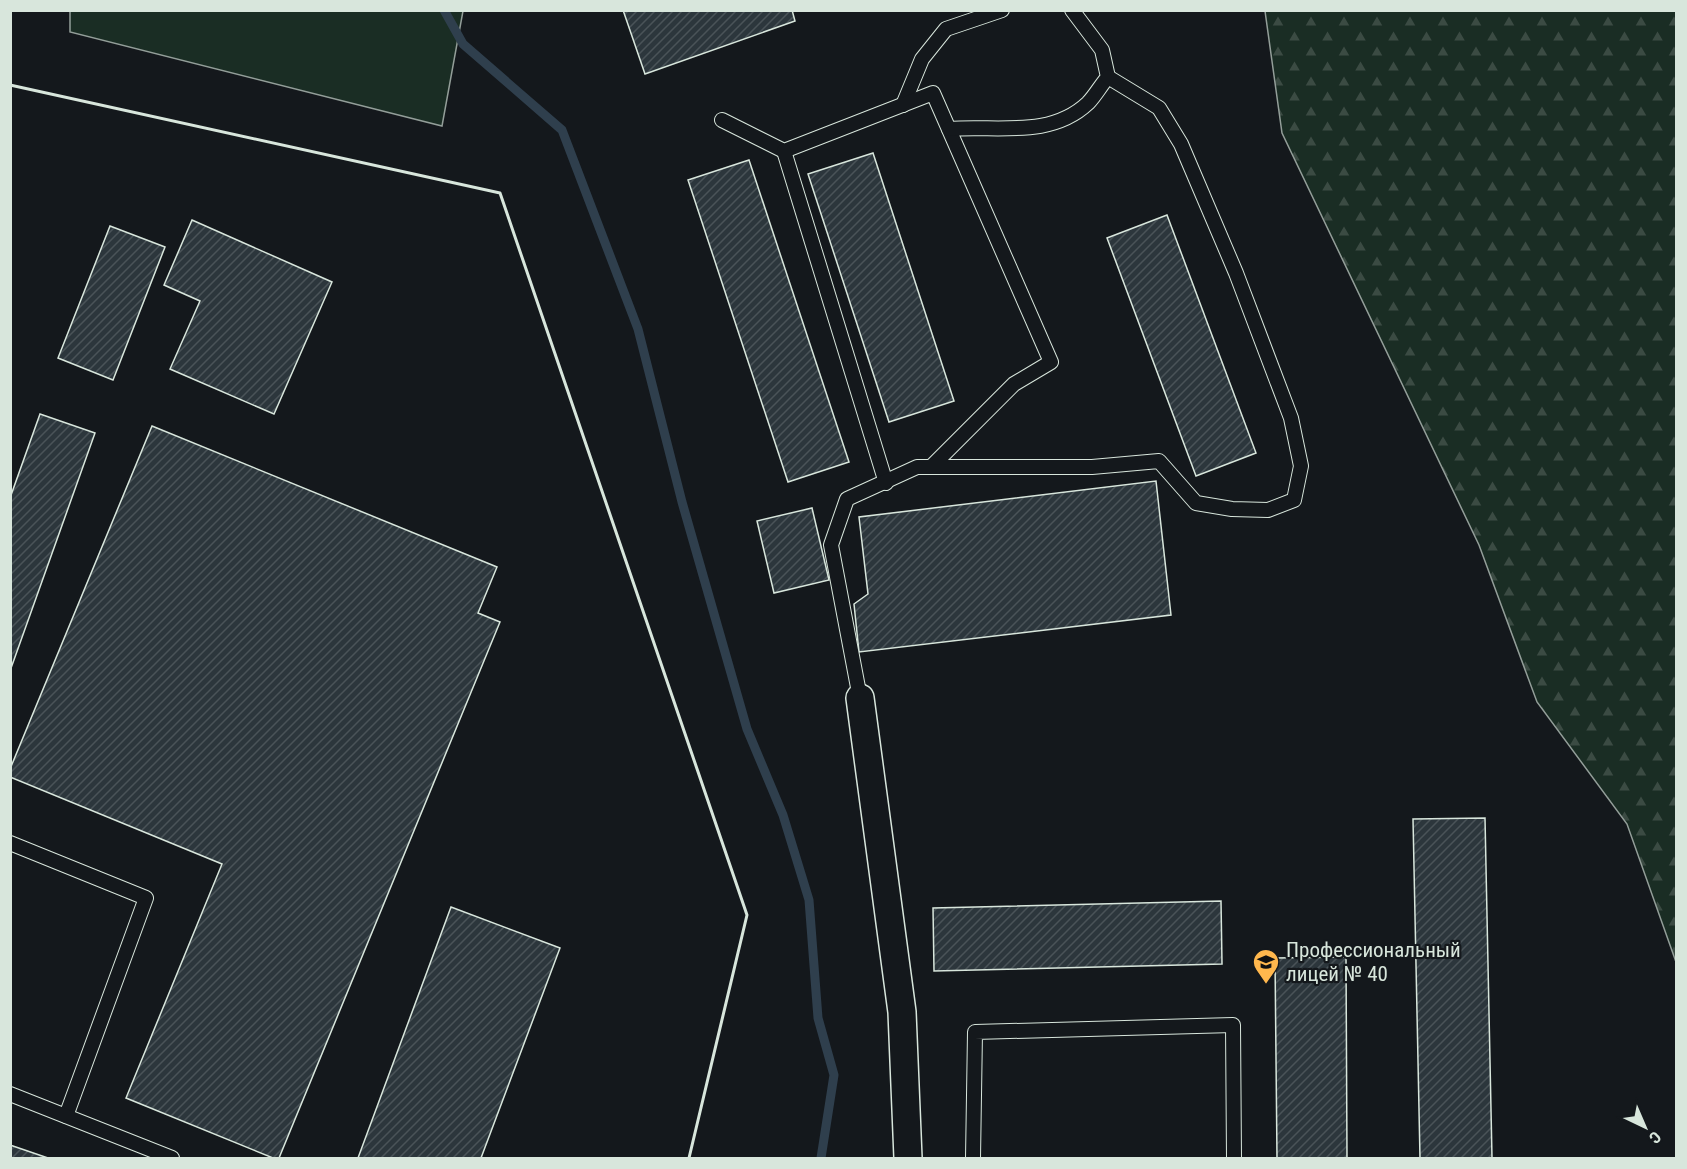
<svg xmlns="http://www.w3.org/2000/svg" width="1687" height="1169" font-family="'Roboto Condensed',sans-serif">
  <defs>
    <pattern id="forest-firs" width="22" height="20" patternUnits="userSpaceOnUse" patternTransform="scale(1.5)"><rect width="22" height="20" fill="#1a2d24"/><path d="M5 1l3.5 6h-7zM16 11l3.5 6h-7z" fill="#3b4b43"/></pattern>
    <pattern id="building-hatch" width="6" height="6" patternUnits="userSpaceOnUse" patternTransform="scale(1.5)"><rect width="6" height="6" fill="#2c363c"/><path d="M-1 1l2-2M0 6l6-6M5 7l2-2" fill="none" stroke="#4a5358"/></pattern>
  </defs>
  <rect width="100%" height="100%" fill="#14181c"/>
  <path fill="#1a2d24" stroke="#939e99" stroke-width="1.5" d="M70,11V10L463,11L442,126L70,32Z"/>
  <path fill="url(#forest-firs)" stroke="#939e99" stroke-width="1.5" d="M1265,11H1676V962L1627,824L1537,702L1479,545L1282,133Z"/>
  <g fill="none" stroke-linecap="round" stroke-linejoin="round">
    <path stroke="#2f3f4d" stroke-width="9" d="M444,10L463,44L562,130L638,329L682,502L747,729L783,815L809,900L818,1018L834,1075L821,1158"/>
  </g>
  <g fill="url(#building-hatch)" stroke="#d8e6dc" stroke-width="1.5">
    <path d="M623,10H792L795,21L645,74Z"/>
    <path d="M873,153L954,401L889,422L808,174Z"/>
    <path d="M749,160L849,462L788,482L688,180Z"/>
    <path d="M1167,215L1256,453L1196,476L1107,238Z"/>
    <path d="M192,220L332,282L274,414L170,369L200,301L164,285Z"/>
    <path d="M110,226L165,247L113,380L58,358Z"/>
    <path d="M40,414L95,433L10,671V498Z"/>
    <path d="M152,426L497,567L478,613L500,622L279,1158H273L126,1098L222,864L10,777V769Z"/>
    <path d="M1156,481L1171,615L859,652L854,604L868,594L859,517Z"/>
    <path d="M812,508L829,580L774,593L757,521Z"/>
    <path d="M1485,818L1492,1158H1420L1413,819Z"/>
    <path d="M1221,901L1222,964L934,971L933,908Z"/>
    <path d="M451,907L560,948L481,1158H358Z"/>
    <path d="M1346,957L1347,1158H1277L1275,958Z"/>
    <path d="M10,1145L48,1158H10Z"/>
  </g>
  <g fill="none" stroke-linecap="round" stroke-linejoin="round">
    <g stroke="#d8e6dc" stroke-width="16">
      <g id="service">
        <path d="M903,105L922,59L946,29L1002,10"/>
        <path d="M722,120L784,151L933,93L1051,362L1014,384L931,467"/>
        <path d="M949,129C996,125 1050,139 1088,103C1095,96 1101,85 1108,77L1102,50L1072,10"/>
        <path d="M784,151L886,483"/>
        <path d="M860,698L831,545L847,499L917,467H1092L1159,461L1196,503L1232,509L1268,510L1294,500L1301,466L1291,418L1236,273L1181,144L1159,108L1108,77"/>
        <path d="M10,843L146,898L66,1116"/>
        <path d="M10,1094L172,1158"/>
        <path d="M973,1158L975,1032L1233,1025L1234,1158"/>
      </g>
    </g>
    <g stroke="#d8e6dc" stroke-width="30">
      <path id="minor" d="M860,698L902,1012L908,1158"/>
    </g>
    <use href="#service" stroke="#14181c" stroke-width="14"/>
    <use href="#minor" stroke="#14181c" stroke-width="27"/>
    <path stroke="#d8e6dc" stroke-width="3" d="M10,85L500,193L747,915L689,1158"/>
  </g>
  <defs>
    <g id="university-pin" transform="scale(1.35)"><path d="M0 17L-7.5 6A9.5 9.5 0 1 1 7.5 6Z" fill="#ffb74d" stroke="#14181c"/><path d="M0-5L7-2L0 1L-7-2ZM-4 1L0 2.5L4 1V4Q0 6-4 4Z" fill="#111"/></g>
  </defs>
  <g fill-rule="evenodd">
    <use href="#university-pin" x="1266" y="962"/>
  </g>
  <g text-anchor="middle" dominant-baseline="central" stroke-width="4.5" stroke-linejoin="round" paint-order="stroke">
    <g font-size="21" fill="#d8e6dc" stroke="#14181c" text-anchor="start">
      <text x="1286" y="950">Профессиональный<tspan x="1286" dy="24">лицей № 40</tspan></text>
    </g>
  </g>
  <rect width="1687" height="1169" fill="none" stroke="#d8e6dc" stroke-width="24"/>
  <g transform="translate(1645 1127) rotate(136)" stroke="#14181c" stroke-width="4.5" paint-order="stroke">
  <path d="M0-4.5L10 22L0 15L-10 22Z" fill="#d8e6dc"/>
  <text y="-9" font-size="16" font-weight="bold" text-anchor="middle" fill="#d8e6dc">С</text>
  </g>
</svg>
